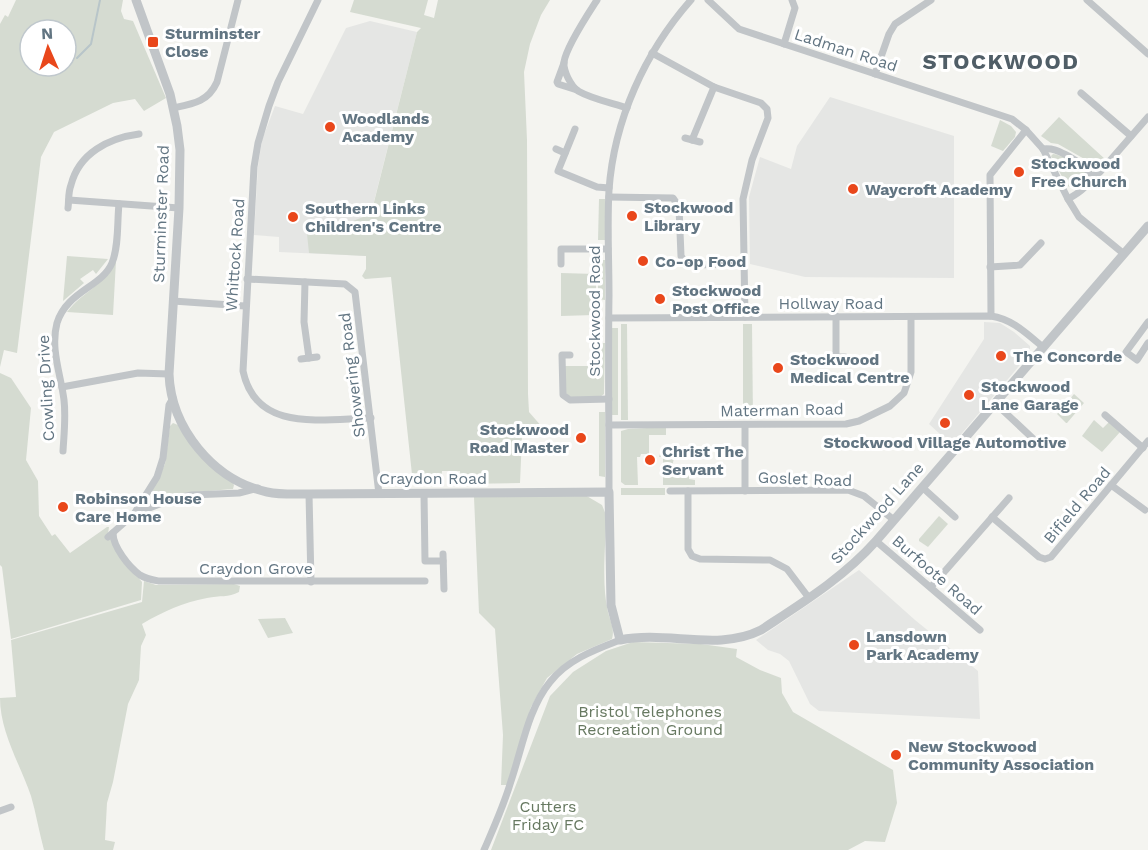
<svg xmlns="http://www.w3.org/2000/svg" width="1148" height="850" font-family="'Work Sans',sans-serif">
  <rect width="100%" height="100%" fill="#f4f4f0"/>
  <g fill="#e5e6e4">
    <path d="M370,21L417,32L371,213L367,256L279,252V237L254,235L258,166L262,140L275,106L303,114L346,28Z"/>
    <path d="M830,97L954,136V278L805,277L750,264L749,197L760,157L791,169L797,146Z"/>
    <path d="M984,322L1000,323L1014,332L1030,346V353L952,445L929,424L984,339Z"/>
    <path d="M859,570L915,620L978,671L980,719L819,711L810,704L789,661L780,654L768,650L756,640Z"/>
  </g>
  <g fill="#d5dbd1" fill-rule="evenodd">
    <path d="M16,0H123L121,11L124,19L133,21L166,98L144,111L135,99L113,103L54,132L41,157L17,353L4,350L0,367V24L5,15L8,17ZM30,30H66V66H30Z"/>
    <path d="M354,0H428L424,15L434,18L438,0H550L541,15L530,44L524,72L527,140L528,394L529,412L543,428L538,435L522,436L520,483L461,484L460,471H442L441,484H413L391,277L365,279L362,276L366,269V256L309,253L307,234L312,229L340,226L371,214L417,32L421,28L350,12Z"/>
    <path d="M1059,117L1106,160L1100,166L1095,165L1058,144L1051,143L1041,136Z"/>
    <path d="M1000,120L1011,126L1016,132L1015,137L1003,151L991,146Z"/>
    <path d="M1053,154C1071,157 1101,171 1076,189L1067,186L1051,156Z"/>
    <path d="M599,199H605V240H598Z"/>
    <path d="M67,256L108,259L96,274L93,270L80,279L84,283L63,301Z"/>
    <path d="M598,260H605V300L598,299Z"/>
    <path d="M116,261L113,315L67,312C82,292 106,284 116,261Z"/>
    <path d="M561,273L596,274V313L594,315L561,316Z"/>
    <path d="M621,324H627L628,420H621Z"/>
    <path d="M743,324H752L753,419H743Z"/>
    <rect x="612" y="328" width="6" height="87"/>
    <path d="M598,343H605L604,394L600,397H571L564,392V366H598Z"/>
    <path d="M0,373L11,378L31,408L26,460L38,481L39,516L52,536L55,534L70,553L107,527H109L108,534L132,570L142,582L141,600L11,639L2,567L0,565Z"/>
    <path d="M1074,394L1084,403L1067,423H1066L1057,414Z"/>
    <path d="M599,412H605V477L599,476Z"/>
    <path d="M1094,420L1103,428L1109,422L1120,432L1102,452L1082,436Z"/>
    <path d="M173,423L178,425L232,481L234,485L233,489L183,493L154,501L151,499V493L165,464L170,426Z"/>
    <path d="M666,427V435H649V454H641L640,457H637L638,485H625L621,482V431L628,429Z"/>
    <path d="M661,451H675V455L678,456L674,458L672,467L685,470L688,465L690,466L689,479L695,480V485H663V457H659Z"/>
    <rect x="621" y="488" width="44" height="7"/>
    <path d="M585,495L602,505L606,515C606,545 601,583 608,612C610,621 615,629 612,639L577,654L547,678L531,707L507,785H501L503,735L495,629L479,613L474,497Z"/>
    <path d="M939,516L948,524L928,547L919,541V539Z"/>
    <path d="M144,581L156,585L234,584L240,586L239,592C228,598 220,595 207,598C182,603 164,611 142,624L146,635L141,646L139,680L128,704L113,782L107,803L105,840L115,842L113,850H44C39,832 36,813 31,796C20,764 0,732 0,698L16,697L11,640L142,602Z"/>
    <path d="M285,618L293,633L268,638L258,619Z"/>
    <path d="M633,642L701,644L737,649L736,657L760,670L781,678L782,693L793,712L893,770L897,803L885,842L865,841L848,850H491L550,696L573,672L606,651Z"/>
  </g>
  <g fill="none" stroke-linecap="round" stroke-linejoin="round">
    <path stroke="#b8c5c9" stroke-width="2" d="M77,58L91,44L100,0"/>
    <g stroke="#c1c5c8" stroke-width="7">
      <path d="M318,0L278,82L269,106L258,143L254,167L243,371C256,433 322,419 371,418"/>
      <path d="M597,0C588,14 566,47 564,62C563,71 571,86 578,91C592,99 612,103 627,108"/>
      <path d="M708,0L739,29L1012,119L1026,130L1043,149L1068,199L1079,217L1124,254"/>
      <path d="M1087,0L1148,54"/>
      <path d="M784,44L795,8L792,0"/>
      <path d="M652,53L714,87L761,103L767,109L768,118L752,160L743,199L745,317"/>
      <path d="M564,63L557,82L558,84L577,90"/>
      <path d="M875,74L889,34L895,24L931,0"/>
      <path d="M1081,93L1131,136"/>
      <path d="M173,108C193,104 208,102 217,82L238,0"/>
      <path d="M575,129L558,171L597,187L609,188"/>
      <path d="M685,138L700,142"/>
      <path d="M692,140L714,87"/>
      <path d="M556,149L565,153"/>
      <path d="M1043,149C1055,148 1060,152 1070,157C1099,173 1095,184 1068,199"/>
      <path d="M1090,177L1100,172L1148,117"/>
      <path d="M609,197L673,198L679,207L681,256L685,262L692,265L744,264"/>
      <path d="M69,200L179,208"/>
      <path d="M68,208C69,201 68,192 71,185C79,153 109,138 139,134"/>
      <path d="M561,264V249H608"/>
      <path d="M990,267L1020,265L1041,243"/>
      <path d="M247,279L345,284L355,292L379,494"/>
      <path d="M305,282L304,322L309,358"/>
      <path d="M173,301L245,306"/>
      <path d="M836,316V357"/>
      <path d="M991,316L990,175L1026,130"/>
      <path d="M609,318L991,316C1012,319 1026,333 1043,347"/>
      <path d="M1148,322L1126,352L1137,360L1148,343"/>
      <path d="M570,355H562L563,395L570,400L609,399"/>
      <path d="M828,357H845"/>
      <path d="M301,359L317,357"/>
      <path d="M62,387L138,373L169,374"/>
      <path d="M995,403L1042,447"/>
      <path d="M1105,415L1143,448"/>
      <path d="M609,425L846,424L859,421L890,406L904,393L911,372V317"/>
      <path d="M745,425V491"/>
      <path d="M63,451C64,434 66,417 64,400C61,375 50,349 57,323C67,291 102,287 112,263C119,246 117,222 119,204"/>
      <path d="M1111,485L1145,510"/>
      <path d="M922,487L955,517"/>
      <path d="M670,491L848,490L864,496L894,520"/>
      <path d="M688,491V549L692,556L700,559L770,560L787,569L809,598"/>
      <path d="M609,492C609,426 608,361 609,295C609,260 607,225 609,190C614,120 645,52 691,0"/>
      <path d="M424,493L425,561H443"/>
      <path d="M309,494L311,582"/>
      <path d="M134,514L157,477L163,458L169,405L173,398"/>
      <path d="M992,517L1039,557L1045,559L1051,557L1148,441"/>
      <path d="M113,533C113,547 129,567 140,575C146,579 153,580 159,581H425"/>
      <path d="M108,537L134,514L175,498L192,495L239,493L258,488"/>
      <path d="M876,541L980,630"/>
      <path d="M443,554L444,589"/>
      <path d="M931,587L1009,498"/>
      <path d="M0,811L11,807"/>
      <path d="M484,850C494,827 504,805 511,781C522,749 528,709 550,682C567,660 594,650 620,640"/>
    </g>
    <path stroke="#c1c5c8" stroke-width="9" d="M136,0L170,94L177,126L180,150L179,208L169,374C171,428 213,480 267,492C281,495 296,494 309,494L609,492L611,605L620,640C667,630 717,652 761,630C802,603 843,578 876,541L1148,226"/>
  </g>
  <g fill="#e9471b" stroke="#fff" stroke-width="2">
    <rect x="147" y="36" width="12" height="12" rx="3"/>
    <circle cx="330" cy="127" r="6"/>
    <circle cx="1019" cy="172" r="6"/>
    <circle cx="853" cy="189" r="6"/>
    <circle cx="632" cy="216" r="6"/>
    <circle cx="293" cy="217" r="6"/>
    <circle cx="643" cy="261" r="6"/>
    <circle cx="660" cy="299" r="6"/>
    <circle cx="1001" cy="356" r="6"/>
    <circle cx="778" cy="368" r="6"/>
    <circle cx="969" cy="395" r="6"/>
    <circle cx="945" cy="423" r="6"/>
    <circle cx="581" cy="438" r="6"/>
    <circle cx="650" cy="460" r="6"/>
    <circle cx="63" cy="507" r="6"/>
    <circle cx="854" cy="645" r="6"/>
    <circle cx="896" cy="755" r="6"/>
  </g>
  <g text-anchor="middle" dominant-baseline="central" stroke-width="6" stroke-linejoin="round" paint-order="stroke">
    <g font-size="16" font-weight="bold" fill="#627582" stroke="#fff" text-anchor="start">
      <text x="165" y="33">Sturminster<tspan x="165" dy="18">Close</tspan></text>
      <text x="342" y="118">Woodlands<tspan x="342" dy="18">Academy</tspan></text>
      <text x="1031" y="163">Stockwood<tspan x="1031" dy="18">Free Church</tspan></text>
      <text x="865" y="189">Waycroft Academy</text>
      <text x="644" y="207">Stockwood<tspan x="644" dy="18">Library</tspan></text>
      <text x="305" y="208">Southern Links<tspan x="305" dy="18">Children's Centre</tspan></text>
      <text x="655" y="261">Co-op Food</text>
      <text x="672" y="290">Stockwood<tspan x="672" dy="18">Post Office</tspan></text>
      <text x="1013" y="356">The Concorde</text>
      <text x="790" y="359">Stockwood<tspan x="790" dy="18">Medical Centre</tspan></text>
      <text x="981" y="386">Stockwood<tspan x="981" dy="18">Lane Garage</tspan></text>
      <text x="569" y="429" text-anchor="end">Stockwood<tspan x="569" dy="18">Road Master</tspan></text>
      <text x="945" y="442" text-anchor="middle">Stockwood Village Automotive</text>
      <text x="662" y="451">Christ The<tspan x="662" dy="18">Servant</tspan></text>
      <text x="75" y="498">Robinson House<tspan x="75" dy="18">Care Home</tspan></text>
      <text x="866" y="636">Lansdown<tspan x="866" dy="18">Park Academy</tspan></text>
      <text x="908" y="746">New Stockwood<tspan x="908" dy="18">Community Association</tspan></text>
    </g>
    <g font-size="16" fill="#627582" stroke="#fff">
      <text transform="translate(846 50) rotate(18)">Ladman Road</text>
      <text transform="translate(161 214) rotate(-88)">Sturminster Road</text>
      <text transform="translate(235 255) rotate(-86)">Whittock Road</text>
      <text x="831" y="303">Hollway Road</text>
      <text transform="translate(594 311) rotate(-90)">Stockwood Road</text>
      <text transform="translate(352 375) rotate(-97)">Showering Road</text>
      <text transform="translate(46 388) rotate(-93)">Cowling Drive</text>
      <text transform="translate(782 410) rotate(-1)">Materman Road</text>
      <text x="433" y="478">Craydon Road</text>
      <text transform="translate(805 479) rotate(2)">Goslet Road</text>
      <text transform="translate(1077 505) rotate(-50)">Bifield Road</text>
      <text transform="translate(877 513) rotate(-48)">Stockwood Lane</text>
      <text x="256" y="568">Craydon Grove</text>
      <text transform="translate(937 575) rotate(41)">Burfoote Road</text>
    </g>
    <g font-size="16" fill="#677961" stroke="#fff">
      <text x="650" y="711">Bristol Telephones<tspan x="650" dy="18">Recreation Ground</tspan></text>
      <text x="548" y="806">Cutters<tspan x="548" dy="18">Friday FC</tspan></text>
    </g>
    <g font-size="22" font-weight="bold" letter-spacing="1.5" fill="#505e67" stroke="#fff">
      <text x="1001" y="61">STOCKWOOD</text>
    </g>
  </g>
  <g transform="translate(48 48) rotate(357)"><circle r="28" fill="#ffffff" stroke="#c0c8cd" stroke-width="1.5"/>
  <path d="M0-4.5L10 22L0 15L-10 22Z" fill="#e9471b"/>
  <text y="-9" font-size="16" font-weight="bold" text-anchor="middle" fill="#627582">N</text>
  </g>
</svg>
